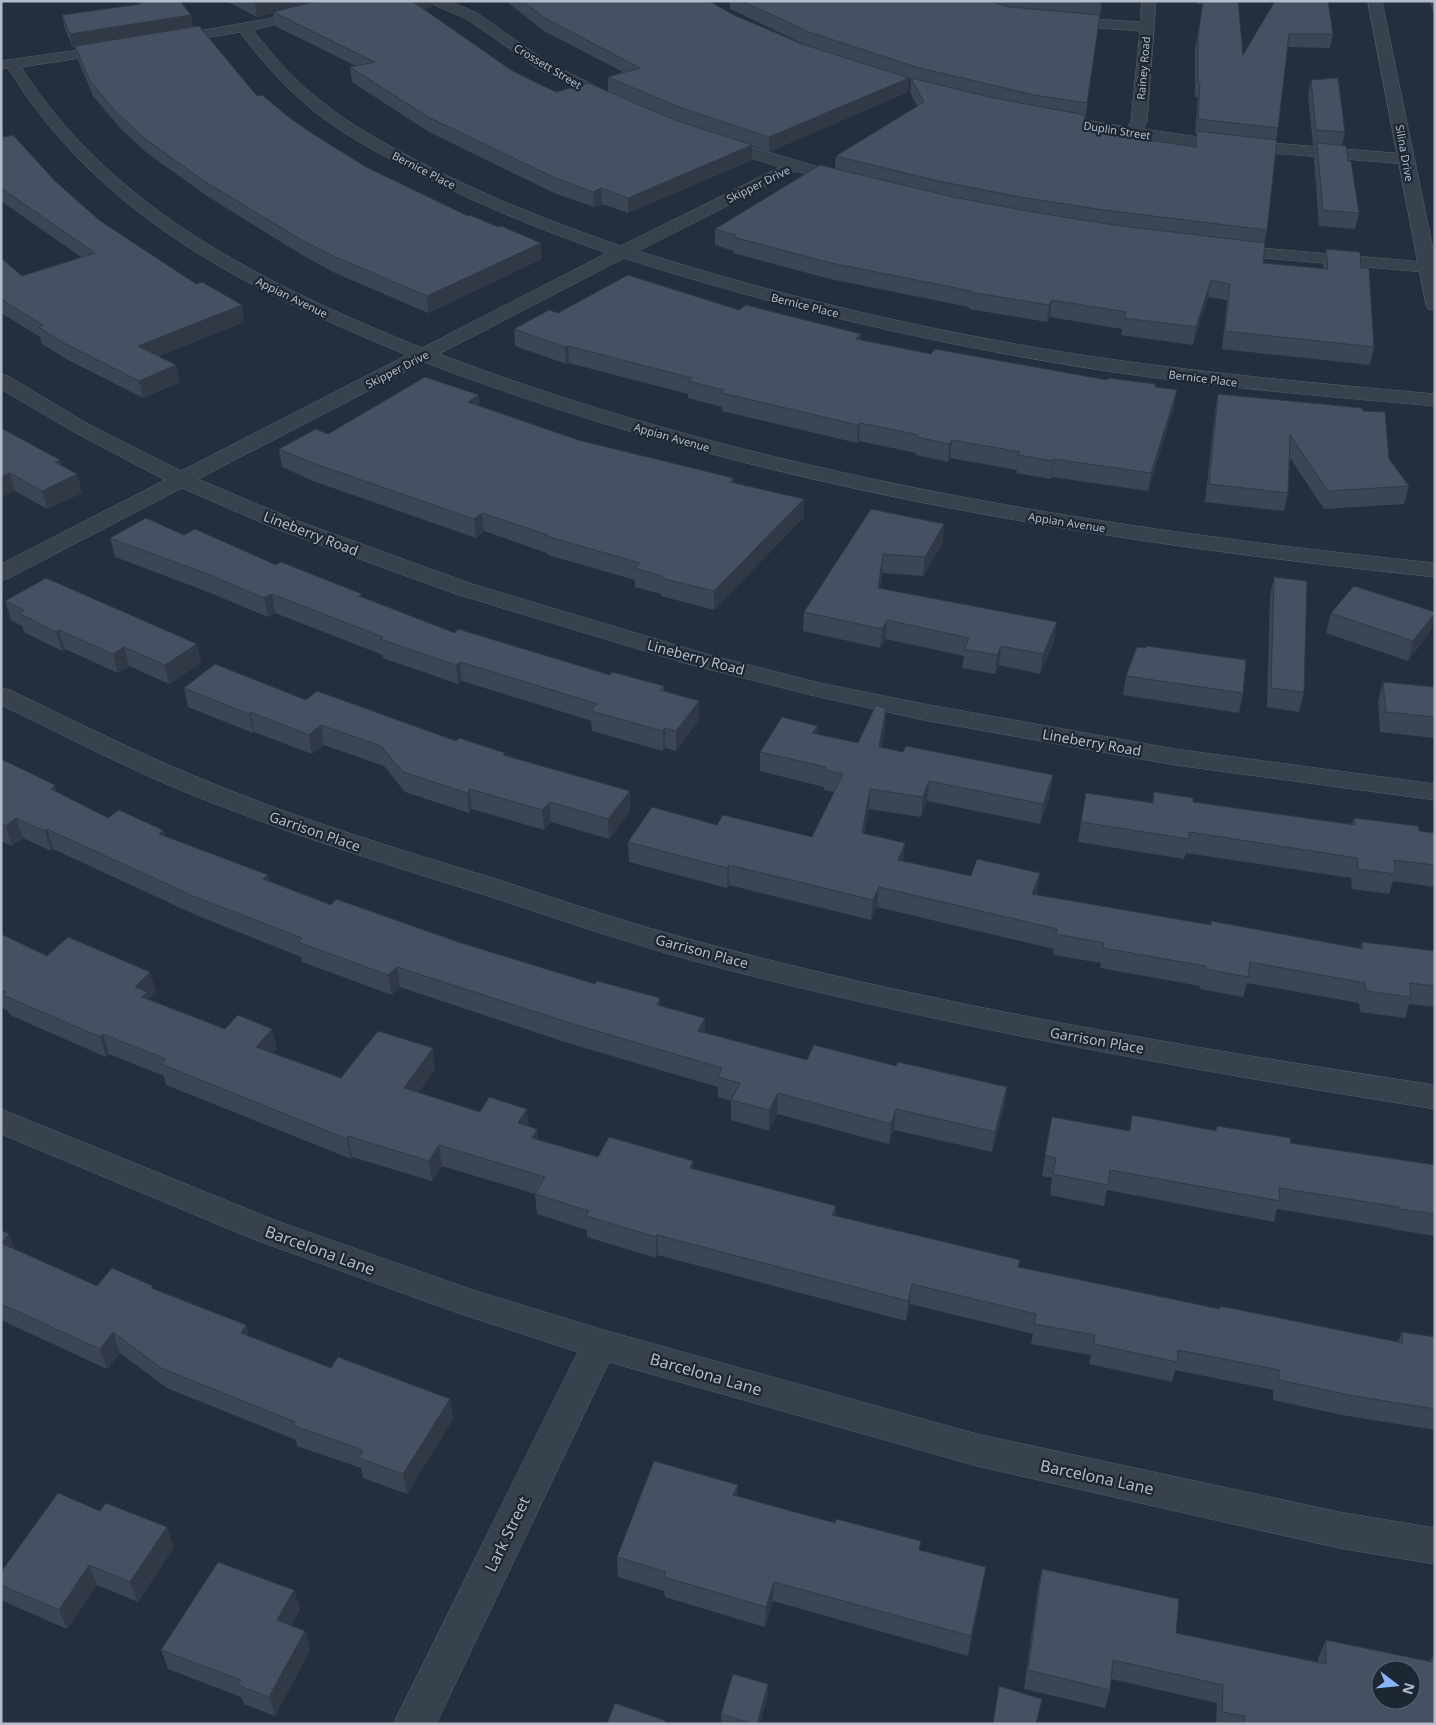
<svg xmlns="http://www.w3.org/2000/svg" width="1436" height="1725" font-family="'Noto Sans',sans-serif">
  <rect width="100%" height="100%" fill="#242f3e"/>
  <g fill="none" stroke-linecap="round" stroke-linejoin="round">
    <g stroke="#565f6c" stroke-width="1">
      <g id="minor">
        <path d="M334,1H358L356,4L253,30C273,56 295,81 321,101C350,125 384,143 418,161C483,195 551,222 621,246L780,167L710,145L708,142L710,139L716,137L853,177L855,180L853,183L847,185L796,171L638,251C789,299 945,335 1102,358C1213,374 1324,384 1435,394V406C1323,396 1211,387 1100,370C939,345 779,308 624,258L439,354C758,475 1097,528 1435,563V577C1092,541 748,486 424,362L198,479L290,518L472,584L706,654L820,683L924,704L1175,749L1435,784V800L1175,765L924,720L811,695L688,664L456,594L274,528L182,488L9,578L1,580V564L165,480L74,432L1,389V374L8,376L88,424L181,471L407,355C249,290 101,219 8,68L1,69V61L114,45L119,46L121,49L119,52L114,53L21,67C114,212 267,285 422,348L607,253C538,229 470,201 405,167C372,150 338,131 309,107C283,85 260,59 240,32L171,44L166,43L164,40L166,37L171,36L267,19Z"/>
        <path d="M430,1H449L477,13L547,62L618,97L621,100L618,103H608L537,68L467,19L432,4Z"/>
        <path d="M1142,1H1156L1147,121L1143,129L1198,137L1406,154L1412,156L1414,159L1412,162L1406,164L1198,147L1042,122L1039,119L1042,116L1047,114L1128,127L1131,121L1140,31L1061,25L1054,21L1061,17L1140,22Z"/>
        <path d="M1226,245L1435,263V273L1220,254L1217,250L1220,246Z"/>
        <path d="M1,688L10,690C70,719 130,749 192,775C291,817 394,848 496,879C555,898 614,919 674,935C923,1004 1180,1046 1435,1085V1109C1187,1069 940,1026 698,962C623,942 550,916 476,892C375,861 275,829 178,789C118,764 60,733 1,705Z"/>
        <path d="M1,1109L277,1221L473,1290L600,1329L977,1434L1339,1512L1435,1528V1564L1339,1548L977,1466L609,1362L436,1724H393L578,1352L458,1313L253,1239L1,1134Z"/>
      </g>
    </g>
    <g stroke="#565f6c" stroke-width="1">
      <path id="tertiary" d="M1368,1H1382L1435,259V310L1428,309L1426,305Z"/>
    </g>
    <use href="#minor" fill="#38414e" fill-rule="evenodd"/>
    <use href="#tertiary" fill="#38414e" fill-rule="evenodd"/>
  </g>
  <g fill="#3b4654">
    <path d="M137,1H180L191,15L193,27L257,96L313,134L366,167L542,259L428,313L333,272L302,255L207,196L147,153L120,128L93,96L78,60L75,48H73L65,29L62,15L138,5Z"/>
    <path d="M226,1H432L433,6L423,9L511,70L539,84L556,92L608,91V77L623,72L544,31L506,1H709L734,15L806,45L730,9V1H1102L1084,129L1140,139L1194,147L1197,133H1195L1198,97H1195V49L1203,4H1197V1H1238L1243,55L1275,1L1333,34L1330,48L1288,47L1278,128L1276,140L1267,230L1264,243L1263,263L1323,269V266L1326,249L1361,268L1374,347L1370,365L1222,349L1227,300L1208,297L1193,345L1121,335L1122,329L1050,317L1047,322L969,309V307L830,279L733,253V251L715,245V229L835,169L836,156L917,106L910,92L911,80L909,79L908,92L769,152L752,146V160L628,213L602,204L594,207L554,193L429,132L352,82L350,67L356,66L275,26L273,13L257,17Z"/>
    <path d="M1430,1H1435V20Z"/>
    <path d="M1311,80L1345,132L1342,145L1348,161L1359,213L1355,229L1319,226L1314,159L1316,146L1313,145L1308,95Z"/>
    <path d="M1,132L4,137L99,220L196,284L242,305L244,322L159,356L176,365L180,382L143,398L68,360L42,344L40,337L1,313V258L22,276L81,257L1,201Z"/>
    <path d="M739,310L861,334V340L931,354L1155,387L1177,390L1174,407L1148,491L1052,477L1051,479L1016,473L1017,470L950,458L948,462L916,455V453L859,441L857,443L722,411V407L688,398V394L569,363L566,364L515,346L514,329L558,313Z"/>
    <path d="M1218,394L1363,411L1389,459L1409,486L1404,504L1324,509L1290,458L1288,493L1284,511L1205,502L1215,412Z"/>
    <path d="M480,406L578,440L733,478V483L804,499V517L714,610L661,596V594L635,587V580L548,555L547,553L484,531L476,538L313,481L282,467L279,449L328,434Z"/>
    <path d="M1,428L62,466L77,474L82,493L47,509L15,491L1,497Z"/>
    <path d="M871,509L943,543L923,576L882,573L880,588L1054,642L1040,674L999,665L995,674L962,668L964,656L886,639L880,648L803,631L804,612Z"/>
    <path d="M184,535L276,565L455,633L610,675L664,686V691L699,701V720L676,751L665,748L663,751L592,731L591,721L589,720L462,681L458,684L383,658V655L275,613L268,617L208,592L115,557L110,538Z"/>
    <path d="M1274,577L1304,692L1299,712L1267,707L1270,596Z"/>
    <path d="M5,601L197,644L201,663L169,684L129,666L118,673L65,649L62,651L24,632L22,626L11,620Z"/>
    <path d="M1435,612L1430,632L1408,661L1326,633L1331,613Z"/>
    <path d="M1126,676L1243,693L1239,713L1123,695Z"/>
    <path d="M1383,682L1435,687V738L1380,732L1378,701Z"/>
    <path d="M184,688L306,700L456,741L630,791V811L609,839L551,822L544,830L472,809L469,813L405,792L384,766L324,745L312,754L254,732L253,733L188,707Z"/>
    <path d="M886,708L885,728L881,748L1050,795L1040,824L927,801L921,817L869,809L864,834L905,843L903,861L1037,893L1036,895L1211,925L1360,949L1362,942L1435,951V1007L1409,1004L1405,1018L1360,1012L1359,1003L1247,983L1243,997L1200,989V986L1100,968L1101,963L1053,955L1054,949L877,907L871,920L729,885L727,888L629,862L628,842L717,825L812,837L834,792L824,790V787L760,771V752L817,735L858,743Z"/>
    <path d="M1,759L58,792L108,818L163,830L165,836L268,875L269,881L331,905L458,942L595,984L660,998V1006L705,1033L807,1060L896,1066L1007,1087L1004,1107L992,1152L894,1130L889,1144L777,1114L769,1131L731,1120V1101L718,1097V1087L571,1044L400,987L392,995L302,962L301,957L198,916L53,849L51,851L23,838L12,846L1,841Z"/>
    <path d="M1154,792L1193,802L1352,824L1354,818L1419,831L1435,833V887L1393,881L1389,894L1352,889L1351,878L1186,853L1184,859L1078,842L1081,822L1152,803Z"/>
    <path d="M1,934L47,956L156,992L149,998L150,1000L277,1049L273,1053L341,1078L435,1069L418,1093L537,1129L538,1140L598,1157L693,1169L836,1206L835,1216L1019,1267L1219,1309L1220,1306L1398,1342L1402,1332L1435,1337V1430L1342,1415L1273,1400V1390L1175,1370L1172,1382L1089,1364L1091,1355L1031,1344L1033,1334L910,1304L906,1321L658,1255L656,1258L587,1237V1230L537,1214L535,1194L442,1166L432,1181L352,1157L351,1159L166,1085L164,1076L109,1054L106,1057L10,1015L8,1011L1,1007Z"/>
    <path d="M1132,1115L1215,1131L1217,1126L1290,1143L1435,1165V1236L1391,1229V1228L1277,1209L1274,1222L1107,1190L1104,1206L1050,1195L1052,1178L1042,1176L1052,1117L1129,1131Z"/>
    <path d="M1,1230L15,1249L97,1286L154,1289L246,1325L249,1336L331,1368L450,1399L453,1419L407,1494L363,1478L361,1468L297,1446L296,1440L167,1388L120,1353L107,1369L1,1320Z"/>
    <path d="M738,1485L737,1496L919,1550L982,1587L968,1656L773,1601L765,1627L665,1597L664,1591L618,1577L617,1557Z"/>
    <path d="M174,1547L138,1602L97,1585L67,1629L3,1601L1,1597V1572Z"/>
    <path d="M1042,1569L1176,1633L1318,1663V1658L1326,1640L1429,1662L1432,1657L1435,1724H1216L1217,1703L1111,1679L1110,1690L1105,1708L1024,1689L1038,1588Z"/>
    <path d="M294,1590L300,1609L291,1626L305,1631L310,1650L275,1716L244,1704L241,1697L168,1669L161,1650Z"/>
    <path d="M768,1693L760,1724H721V1714Z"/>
  </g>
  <g fill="#303945">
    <path d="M264,1H325L273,12V13L257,17L255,3Z"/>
    <path d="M410,1H432L433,6L411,13Z"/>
    <path d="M191,15L194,29L73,48L70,34Z"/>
    <path d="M909,78L908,92L769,152V137Z"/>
    <path d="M752,145V160L628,213V198Z"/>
    <path d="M601,188L602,204L594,207L593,192Z"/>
    <path d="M541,243L542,259L428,313L427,296Z"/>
    <path d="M1211,280L1208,297L1193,345L1196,327Z"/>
    <path d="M1052,300L1050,317L1047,322L1049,305Z"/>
    <path d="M242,305L244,322L142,363L138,346Z"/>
    <path d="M861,334L860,351L856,339Z"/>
    <path d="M568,346L569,363L566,364L565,347Z"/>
    <path d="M176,365L180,382L143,398L139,381Z"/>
    <path d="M1177,390L1174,407L1148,491L1151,473Z"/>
    <path d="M479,395L480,413L468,402Z"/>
    <path d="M860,423L859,441L857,443L858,425Z"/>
    <path d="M952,440L950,458L948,462L949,444Z"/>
    <path d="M1054,459L1052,477L1051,479L1053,461Z"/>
    <path d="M60,460L65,479L55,462Z"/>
    <path d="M10,473L15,491L1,497V477Z"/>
    <path d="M77,474L82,493L47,509L42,491Z"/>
    <path d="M804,499V517L714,610V591Z"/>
    <path d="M482,513L484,531L476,538L474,519Z"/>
    <path d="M944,524L943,543L923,576L925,557Z"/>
    <path d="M883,554L882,573L877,607L878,588Z"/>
    <path d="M272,594L275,613L268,617L264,598Z"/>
    <path d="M1435,613L1430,632L1408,661L1413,641Z"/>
    <path d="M887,620L886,639L880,648L882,629Z"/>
    <path d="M1057,622L1054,642L1040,674L1043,654Z"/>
    <path d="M59,630L65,649L62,651L56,632Z"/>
    <path d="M197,644L201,663L169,684L165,665Z"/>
    <path d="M1001,646L999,665L995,674L997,655Z"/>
    <path d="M124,647L129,666L118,673L113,654Z"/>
    <path d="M460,662L462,681L458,684L456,665Z"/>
    <path d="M699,701V720L676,751V731Z"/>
    <path d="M886,708L885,728L877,767L879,747Z"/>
    <path d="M250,712L254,732L253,733L249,714Z"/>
    <path d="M321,725L324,745L312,754L309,735Z"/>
    <path d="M818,726L817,745L812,733Z"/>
    <path d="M665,728V748L663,751V731Z"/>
    <path d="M1053,775L1050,795L1040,824L1043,804Z"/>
    <path d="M929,781L927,801L921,817L923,797Z"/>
    <path d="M55,785L61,805L51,789Z"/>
    <path d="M470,789L472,809L469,813L467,793Z"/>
    <path d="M870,789L869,809L861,853L862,833Z"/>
    <path d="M630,791V811L609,839L608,819Z"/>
    <path d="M550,802L551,822L544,830L542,810Z"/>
    <path d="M16,818L23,838L12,846L6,826Z"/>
    <path d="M47,829L53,849L51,851L45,831Z"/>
    <path d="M163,830L168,850L159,834Z"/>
    <path d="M905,843L903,863L898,860Z"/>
    <path d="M729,865V885L727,888V868Z"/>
    <path d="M1040,873L1037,893L1029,915L1032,894Z"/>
    <path d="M268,875L272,895L263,879Z"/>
    <path d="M879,887L877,907L871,920L873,900Z"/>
    <path d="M397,967L400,987L392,995L388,975Z"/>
    <path d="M150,972L156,992L149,998L153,1012L135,987Z"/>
    <path d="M660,998L661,1019L657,1005Z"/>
    <path d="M705,1018V1039L698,1031Z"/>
    <path d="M272,1029L277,1049L260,1067L256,1047Z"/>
    <path d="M103,1034L109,1054L106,1057L100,1037Z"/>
    <path d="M433,1048L435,1069L407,1109L404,1088Z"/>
    <path d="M1007,1087L1004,1107L992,1152L995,1132Z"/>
    <path d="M778,1093L777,1114L769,1131V1110Z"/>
    <path d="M527,1109L529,1129L518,1123Z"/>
    <path d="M896,1109L894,1130L889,1144L891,1124Z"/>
    <path d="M537,1129L539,1150L532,1138Z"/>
    <path d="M348,1136L352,1157L351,1159L347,1139Z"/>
    <path d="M439,1145L442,1166L432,1181L429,1161Z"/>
    <path d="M693,1161L694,1181L690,1168Z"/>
    <path d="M836,1206L835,1226L832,1215Z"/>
    <path d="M9,1234L17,1255L1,1245V1243Z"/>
    <path d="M657,1235L658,1255L656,1258V1237Z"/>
    <path d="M912,1284L910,1304L906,1321L908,1301Z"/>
    <path d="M246,1325L252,1346L241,1333Z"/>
    <path d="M113,1332L120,1353L107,1369L100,1349Z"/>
    <path d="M450,1399L453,1419L407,1494L403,1474Z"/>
    <path d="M738,1485L737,1504L733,1495Z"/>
    <path d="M167,1527L174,1547L138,1602L130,1582Z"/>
    <path d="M89,1565L97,1585L67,1629L59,1610Z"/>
    <path d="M986,1567L982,1587L968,1656L971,1636Z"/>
    <path d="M774,1582L773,1601L765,1627L766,1607Z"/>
    <path d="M294,1590L300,1609L283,1640L277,1620Z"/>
    <path d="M305,1631L310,1650L275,1716L269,1697Z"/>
    <path d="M768,1684V1693L760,1724H757Z"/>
  </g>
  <g fill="#455162" stroke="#303945" fill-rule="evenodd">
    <path d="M139,1H180L191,15L70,34L62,15L141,4Z"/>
    <path d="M251,1H264L255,3Z"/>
    <path d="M317,1H412L511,70L539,84L556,92L588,83L675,120L752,145L628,198L601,188L593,192L553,177L428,117L350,67L375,62L273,12Z"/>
    <path d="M523,1H709L734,15L802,44L909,78L769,137L679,107L608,77L640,68L543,17Z"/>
    <path d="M742,1H989L1010,7L1100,15L1087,103L1034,95L916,67L809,32Z"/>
    <path d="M1079,1H1102L1101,3Z"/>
    <path d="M1203,1H1238L1243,55L1275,1H1328L1333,34H1289L1278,128L1198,119L1200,83H1198V36Z"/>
    <path d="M199,26L257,96L262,95L291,119L313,134L366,167L468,216L470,215L498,227L501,226L541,243L427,296L331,255L300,239L204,181L144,138L117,113L90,81L75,46Z"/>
    <path d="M911,78L994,98L1085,115L1083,129L1140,139L1196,147L1197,131L1277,140L1267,230L1104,210L1020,197L938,181L836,156L924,102Z"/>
    <path d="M1338,78L1345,132L1316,130L1311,80Z"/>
    <path d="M1,132L4,137L13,135L55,181L99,220L196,284L202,282L242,305L138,346L176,365L139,381L64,343L38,327L43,325L1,299V258L22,276L95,253L1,188Z"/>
    <path d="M1317,143L1346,146L1348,161H1351L1359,213L1323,210Z"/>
    <path d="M820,165L953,197L1033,212L1114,225L1265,243L1263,263L1328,269L1326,249L1360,252L1361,268H1369L1374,347L1225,331L1230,284L1211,280L1196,327L1124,318L1126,312L1052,300L1049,305L970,292L971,291L831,263L733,237L736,235L715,229Z"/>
    <path d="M628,275L739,310L746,305L861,334L856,339L931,354L935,349L1107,380L1108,378L1156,384L1155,387L1177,390L1151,473L1054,459L1053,461L1018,455L1020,452L952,440L949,444L917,437L919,435L860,423L858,425L722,393L724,390L688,381L692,378L568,346L565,347L514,329L549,310L558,313Z"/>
    <path d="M425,377L479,395L468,402L578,440L733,478L730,482L804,499L714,591L661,578L662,576L635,568L640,563L546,536L548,535L482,513L474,519L310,462L279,449L316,429L328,434Z"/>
    <path d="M1218,394L1362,408L1363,411L1385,412L1389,459L1409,486L1328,491L1290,435L1288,493L1209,484Z"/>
    <path d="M1,428L60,460L55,462L77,474L42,491L10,473L1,477Z"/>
    <path d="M871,509L944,524L925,557L883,554L878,588L1057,622L1043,654L1001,646L997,655L964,649L969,638L887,620L882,629L804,612Z"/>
    <path d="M146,518L184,535L195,529L276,565L281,562L362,594L359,596L455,633L458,629L610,675L612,672L664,686L660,690L699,701L676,731L665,728L663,731L591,711L597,704L588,701L460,662L456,665L380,639L383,637L272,594L264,598L205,573L110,538Z"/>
    <path d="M1274,577L1307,581L1304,692L1271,688Z"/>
    <path d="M46,578L197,644L165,665L124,647L113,654L59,630L56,632L19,613L24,610L5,601Z"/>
    <path d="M1354,586L1435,612V613L1413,641L1331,613Z"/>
    <path d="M1146,646L1246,660L1243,693L1126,676L1137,647L1146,648Z"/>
    <path d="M215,664L306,700L317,691L456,741L459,738L505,753L503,755L630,791L608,819L550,802L542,810L470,789L467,793L403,772L381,746L321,725L309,735L250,712L249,714L184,688Z"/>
    <path d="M1383,682L1435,687V717L1386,712Z"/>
    <path d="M876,705L886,708L879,747L903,752L906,746L1053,775L1043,804L929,781L923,797L870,789L862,833L905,843L898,860L971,876L977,859L1040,873L1032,894L1211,925V921L1363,949L1362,942L1435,951V986L1410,983L1411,997L1366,991L1365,983L1250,962L1248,977L1205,969V966L1103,948L1104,943L1056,934L1057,929L879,887L873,900L729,865L727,868L628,842L652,807L717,825L723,815L812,837L843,774L825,770L826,767L760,752L782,717L818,726L812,733L858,743Z"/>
    <path d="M1,759L55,785L51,789L108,818L119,810L163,830L159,834L268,875L263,879L331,905L336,899L458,942L595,984L597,981L660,998L657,1005L705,1018L698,1031L807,1060L814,1045L896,1066L898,1062L1007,1087L995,1132L896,1109L891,1124L778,1093L769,1110L731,1100L740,1083L718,1077L722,1068L570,1023L397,967L388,975L298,942L302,938L193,896L47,829L45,831L16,818L6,826L1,824Z"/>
    <path d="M1154,792L1193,798V802L1355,825L1354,818L1418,826L1419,831L1435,833V865L1394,860L1395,874L1358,869L1357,858L1189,832V839L1081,822L1086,793L1153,803Z"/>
    <path d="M1,934L47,956L68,937L150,972L135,987L148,992L142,997L225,1029L238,1015L272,1029L256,1047L341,1078L378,1031L433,1048L404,1088L480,1112L489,1097L527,1109L518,1123L537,1129L532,1138L598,1157L609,1137L693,1161L690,1168L836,1206L832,1215L1020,1260L1018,1267L1220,1309V1306L1403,1343L1402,1332L1435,1337V1409L1349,1395L1279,1380V1370L1178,1350L1177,1362L1094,1344L1095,1335L1034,1324L1036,1314L912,1284L908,1301L657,1235L656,1237L586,1216L589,1211L535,1194L545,1177L439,1145L429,1161L348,1136L347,1139L161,1064L166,1059L103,1034L100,1037L3,995L6,992L1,990Z"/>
    <path d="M1132,1115L1216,1131L1217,1126L1291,1138L1290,1143L1435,1165V1214L1399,1209V1207L1279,1188L1280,1201L1110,1170L1108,1185L1053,1174L1056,1158L1045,1155L1052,1117L1130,1131Z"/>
    <path d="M1,1230L9,1234L1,1243Z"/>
    <path d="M1,1243L97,1286L112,1268L153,1286L151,1288L246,1325L241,1333L331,1368L338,1357L450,1399L403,1474L359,1458L363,1450L292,1425L295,1422L161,1368L113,1332L100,1349L1,1304Z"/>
    <path d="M654,1461L738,1485L733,1495L835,1523L836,1519L921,1541L919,1550L986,1567L971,1636L774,1582L766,1607L664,1577L666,1572L617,1557Z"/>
    <path d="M58,1493L100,1511L106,1503L167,1527L130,1582L89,1565L59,1610L1,1585V1572Z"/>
    <path d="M218,1562L294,1590L277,1620L305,1631L269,1697L237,1685L241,1680L161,1650Z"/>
    <path d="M1042,1569L1179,1599L1176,1633L1326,1664V1640L1432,1662V1657H1435V1724H1244L1245,1716L1222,1712L1223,1685L1113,1660L1110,1690L1028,1670ZM1381,1670H1411V1700H1381Z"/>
    <path d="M733,1674L768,1684L757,1724H753L721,1714Z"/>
    <path d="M999,1686L1042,1699L1036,1724H993Z"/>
    <path d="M615,1703L666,1721L665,1724H607Z"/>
  </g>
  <g text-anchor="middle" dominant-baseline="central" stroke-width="4.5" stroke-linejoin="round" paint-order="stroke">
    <g font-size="11" fill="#b4bcc9" stroke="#1d2633">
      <text transform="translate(548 66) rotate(31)">Crossett Street</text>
      <text transform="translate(1143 68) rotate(-85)">Rainey Road</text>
      <text transform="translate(1117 130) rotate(9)">Duplin Street</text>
      <text transform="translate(1405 153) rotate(80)">Silina Drive</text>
      <text transform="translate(424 170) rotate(27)">Bernice Place</text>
      <text transform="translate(758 184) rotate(-26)">Skipper Drive</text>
      <text transform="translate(292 297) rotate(26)">Appian Avenue</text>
      <text transform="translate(805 305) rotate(14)">Bernice Place</text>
      <text transform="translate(397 369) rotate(-27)">Skipper Drive</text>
      <text transform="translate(1203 378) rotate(7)">Bernice Place</text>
      <text transform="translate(672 437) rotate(16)">Appian Avenue</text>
      <text transform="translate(1067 522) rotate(9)">Appian Avenue</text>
    </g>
    <g font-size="14" fill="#b4bcc9" stroke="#1d2633">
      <text transform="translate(311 533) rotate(21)">Lineberry Road</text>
      <text transform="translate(696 657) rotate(15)">Lineberry Road</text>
      <text transform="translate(1092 742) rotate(10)">Lineberry Road</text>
      <text transform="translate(315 831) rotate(19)">Garrison Place</text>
      <text transform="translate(702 951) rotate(15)">Garrison Place</text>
      <text transform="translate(1097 1040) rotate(10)">Garrison Place</text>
    </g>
    <g font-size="16" fill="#b4bcc9" stroke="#1d2633">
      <text transform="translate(320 1250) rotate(20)">Barcelona Lane</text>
      <text transform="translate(706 1374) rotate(16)">Barcelona Lane</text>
      <text transform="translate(1097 1477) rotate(12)">Barcelona Lane</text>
      <text transform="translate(507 1534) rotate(-64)">Lark Street</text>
    </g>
  </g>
  <rect width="1436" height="1725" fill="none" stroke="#b4bcc9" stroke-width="5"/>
  <g transform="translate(1396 1685) rotate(106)"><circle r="24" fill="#1d2633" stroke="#59626f"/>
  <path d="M0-4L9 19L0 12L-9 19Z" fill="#8ab4f8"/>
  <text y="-8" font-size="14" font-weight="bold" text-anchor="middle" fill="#b4bcc9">N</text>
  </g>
</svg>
